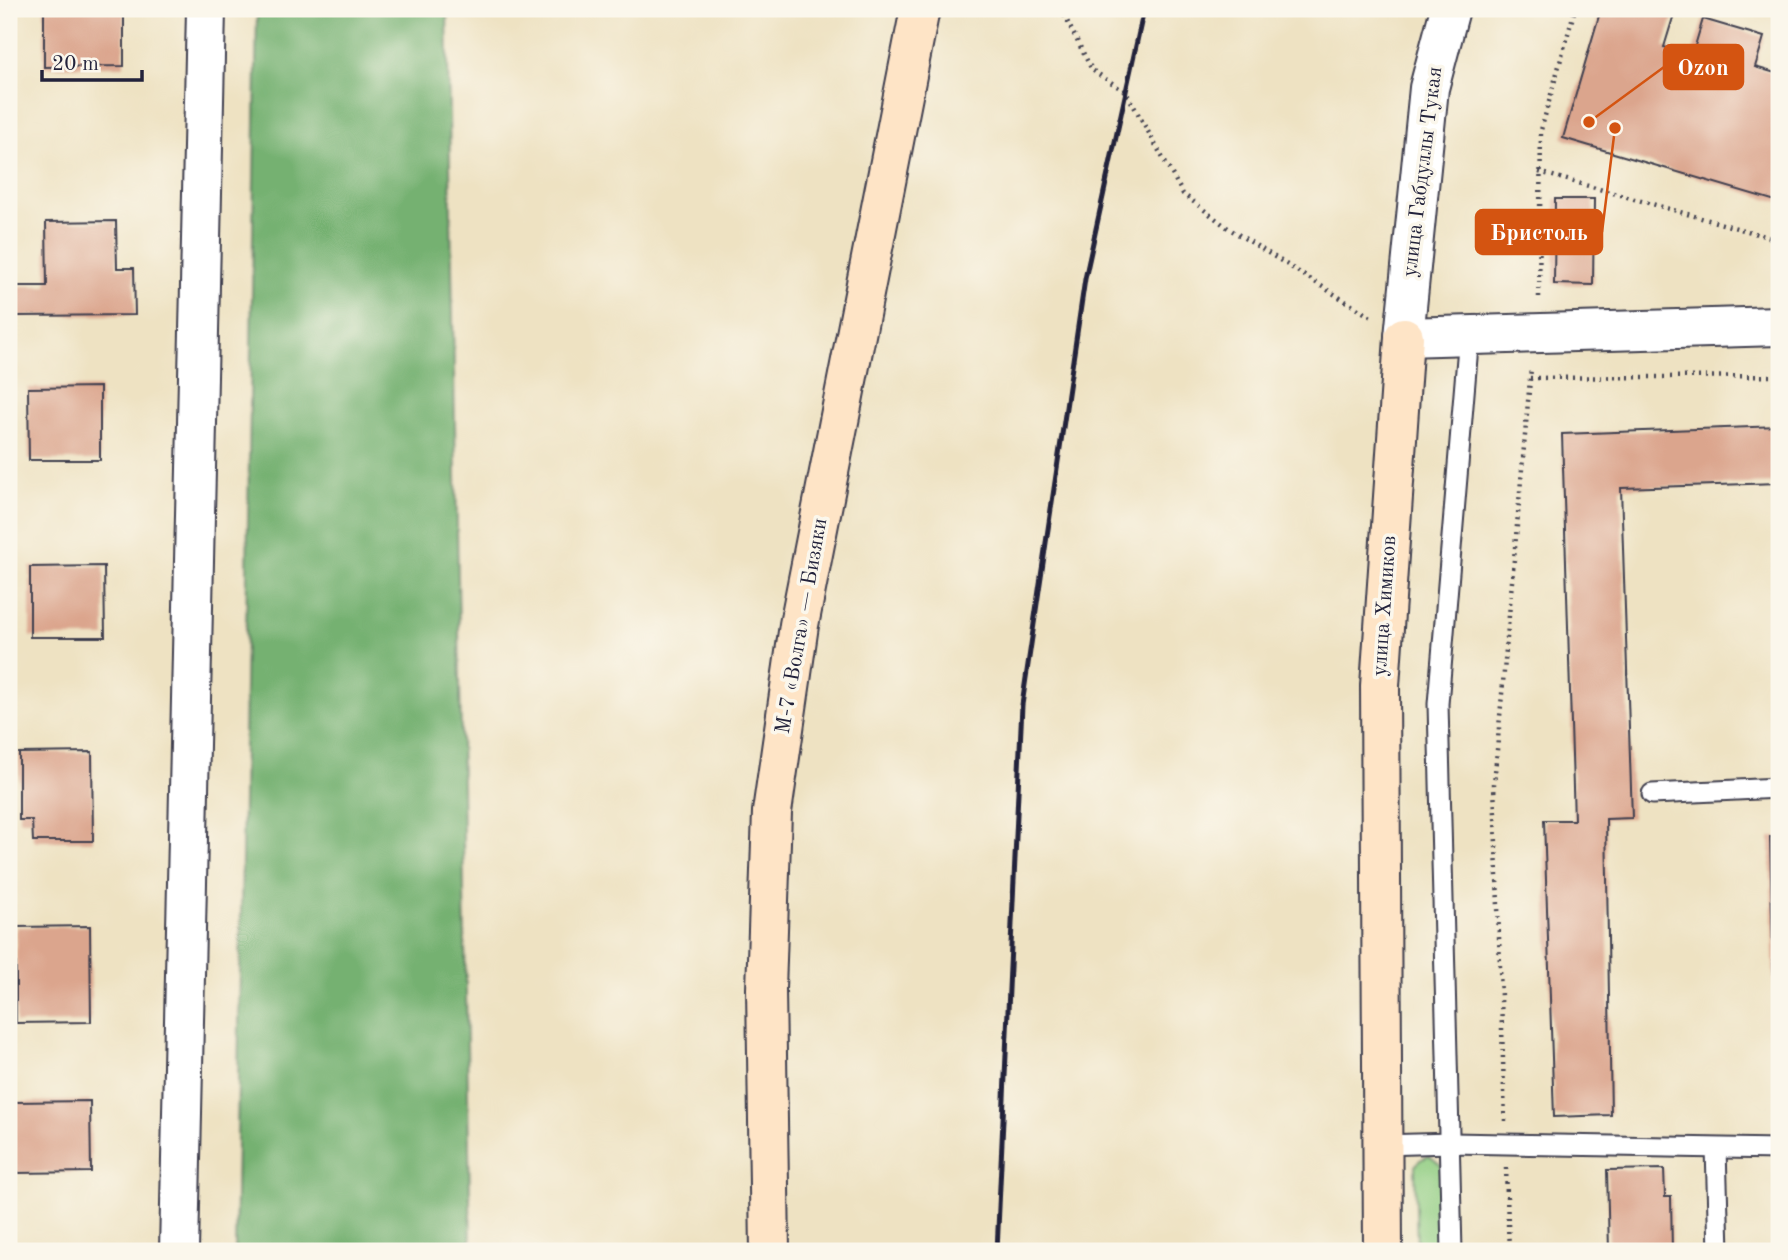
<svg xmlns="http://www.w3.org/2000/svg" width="1788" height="1260" font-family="'Old Standard TT',serif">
  <rect width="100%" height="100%" fill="#fbf7ec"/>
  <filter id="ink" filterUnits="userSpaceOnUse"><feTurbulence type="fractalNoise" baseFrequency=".0143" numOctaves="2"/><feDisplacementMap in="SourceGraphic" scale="14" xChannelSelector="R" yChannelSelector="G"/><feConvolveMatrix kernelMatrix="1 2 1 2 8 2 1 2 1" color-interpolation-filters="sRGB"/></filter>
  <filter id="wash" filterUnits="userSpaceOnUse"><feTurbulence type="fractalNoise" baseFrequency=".00686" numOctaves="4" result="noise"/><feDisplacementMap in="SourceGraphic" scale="28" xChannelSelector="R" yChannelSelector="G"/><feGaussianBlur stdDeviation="1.57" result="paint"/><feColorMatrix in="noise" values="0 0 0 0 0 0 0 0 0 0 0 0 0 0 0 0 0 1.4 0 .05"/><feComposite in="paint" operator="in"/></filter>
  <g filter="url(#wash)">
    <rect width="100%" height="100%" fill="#eee2c2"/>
    <path fill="#92ce83" stroke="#5a785f" stroke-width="2" d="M1429,1156L1441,1165L1443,1251H1417L1415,1166L1420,1160Z"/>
    <path fill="#75b171" stroke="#4c6a56" stroke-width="2" d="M257,9H447L471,1251H235Z"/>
    <g id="blocks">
      <g fill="#dba58d">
        <path d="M44,9H124V66L44,67Z"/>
        <path d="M1601,9L1675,11L1664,47L1692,56L1703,19L1764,37L1755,67L1779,74V202L1563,138Z"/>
        <path d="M1555,199H1594L1593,285L1554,284Z"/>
        <path d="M116,221L117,268H134L135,315L17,316V286H47L46,222Z"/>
        <path d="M100,387V460H29L28,388Z"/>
        <path d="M1779,426V483L1621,488L1632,818L1606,819L1611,1115L1554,1117L1544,820H1574L1562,434Z"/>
        <path d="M104,566L105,637H30V567Z"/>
        <path d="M92,752L93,841H33L32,820H19V753Z"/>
        <path d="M1770,837H1779V1107H1777Z"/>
        <path d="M90,926L91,1022L16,1023V927Z"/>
        <path d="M90,1101L91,1172L14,1173V1102Z"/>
        <path d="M1664,1169L1665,1197H1671L1672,1251H1609L1607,1170Z"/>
      </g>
    </g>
  </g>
  <g filter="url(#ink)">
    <use href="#blocks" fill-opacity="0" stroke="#413f4f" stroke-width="2"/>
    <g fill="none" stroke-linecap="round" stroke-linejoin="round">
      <g stroke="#413f4f" stroke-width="23">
        <g id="service">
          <path d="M1652,794L1779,788"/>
          <path d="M1381,1145L1451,1143L1779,1149"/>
          <path d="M1716,1149L1719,1251"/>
          <path d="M1452,1251L1438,704L1469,334"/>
        </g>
      </g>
      <g stroke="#413f4f" stroke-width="42">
        <path id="minor" d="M179,1251L206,9"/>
      </g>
      <g stroke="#413f4f" stroke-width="42">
        <path id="tertiary" d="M1450,9L1429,88L1404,337L1779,326"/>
      </g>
      <g stroke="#413f4f" stroke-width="42">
        <g id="secondary">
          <path d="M770,1251L766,989L772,812L799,625L920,9"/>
          <path d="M1383,1251L1380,686L1404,337"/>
        </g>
      </g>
      <g stroke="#413f4f" stroke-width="4.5" stroke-dasharray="2 5" stroke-linecap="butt">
        <path d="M1061,9L1092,70L1126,92L1183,194L1228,228L1371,317"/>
        <path d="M1539,172L1779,240"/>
        <path d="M1539,297L1541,130L1575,9"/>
        <path d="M1530,378L1779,376"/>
        <path d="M1505,1121L1494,784L1531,368"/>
        <path d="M1506,1168L1509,1251"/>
      </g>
      <use href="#service" stroke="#fff" stroke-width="19"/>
      <use href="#minor" stroke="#fff" stroke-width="38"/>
      <use href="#tertiary" stroke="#fff" stroke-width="38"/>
      <use href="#secondary" stroke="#fee4c6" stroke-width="38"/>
      <path stroke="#22223b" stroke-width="5" d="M997,1251L1022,705L1085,279L1144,9"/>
    </g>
  </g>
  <g text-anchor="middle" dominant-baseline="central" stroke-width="7" stroke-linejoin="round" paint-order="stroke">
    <g font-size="21" fill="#22223b" stroke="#fbf7ec">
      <text transform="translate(1423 172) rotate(-83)">улица Габдуллы Тукая</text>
      <text transform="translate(1385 606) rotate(-86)">улица Химиков</text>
      <text transform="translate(802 626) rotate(-80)">М-7 «Волга» — Бизяки</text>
    </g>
  </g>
  <path fill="none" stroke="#d45411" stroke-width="2.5" d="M1589 122L1664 67M1615 128L1602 232"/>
  <g fill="#d45411" stroke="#fbf7ec" stroke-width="2.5">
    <circle cx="1589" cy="122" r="7"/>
    <circle cx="1615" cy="128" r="7"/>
  </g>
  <g fill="#d45411" stroke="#d45411" stroke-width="2.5">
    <rect x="1664" y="45" width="79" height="44" rx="7"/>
    <rect x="1476" y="210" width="126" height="44" rx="7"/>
  </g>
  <g font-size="23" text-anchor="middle" font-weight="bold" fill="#fff">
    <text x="1703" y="75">Ozon</text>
    <text x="1539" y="240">Бристоль</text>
  </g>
  <rect width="1788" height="1260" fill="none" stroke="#fbf7ec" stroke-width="35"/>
  <path d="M42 70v10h100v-10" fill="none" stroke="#22223b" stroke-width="3.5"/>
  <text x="52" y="70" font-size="21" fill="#22223b" stroke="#fbf7ec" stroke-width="5" paint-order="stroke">20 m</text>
</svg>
